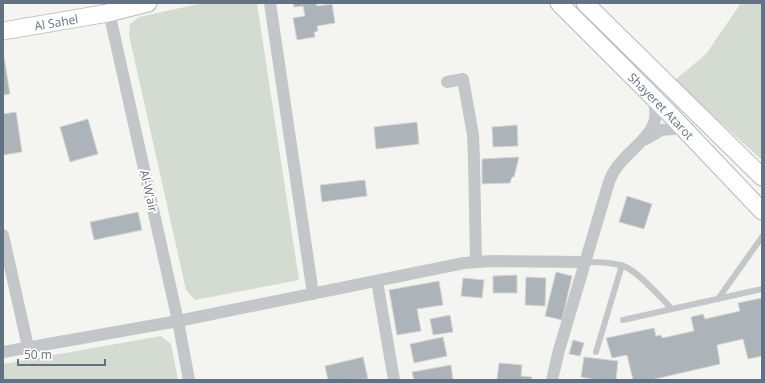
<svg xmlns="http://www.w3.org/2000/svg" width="765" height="383" font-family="'Open Sans',sans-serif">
  <rect width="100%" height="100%" fill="#f4f5f0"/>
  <g fill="#d4dcd1">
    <path d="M203,3H257L299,280L195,300L186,290L129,35L130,24L139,17Z"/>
    <path d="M741,3H762V160L674,81L706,54Z"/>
    <path d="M161,336L171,344L178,380H3V364Z"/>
  </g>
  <g fill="#acb3b9" stroke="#d5d6d3">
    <path d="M293,3H316L317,6L332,4L335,23L317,26L318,31L314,32L315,37L297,40L293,18L305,16L303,6L294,7Z"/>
    <path d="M3,57H4L10,94L3,95Z"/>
    <path d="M16,112L22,152L3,155V114Z"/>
    <path d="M88,119L98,154L70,162L60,127Z"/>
    <path d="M417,122L419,144L376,149L374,127Z"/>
    <path d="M517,125L518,146L493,147L492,127Z"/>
    <path d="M519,157L514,177H512L510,183L482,184V159Z"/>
    <path d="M365,180L367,196L322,202L320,185Z"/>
    <path d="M627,196L652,204L644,229L619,222Z"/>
    <path d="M138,212L142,230L94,240L90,222Z"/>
    <path d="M556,272L572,276L562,320L545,316Z"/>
    <path d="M517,275V293H493V276Z"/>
    <path d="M526,277L546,278L545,306L525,305Z"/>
    <path d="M463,278L484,280L482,298L461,296Z"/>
    <path d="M439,281L443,305L417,309L421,331L397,335L389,290Z"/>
    <path d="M762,298V356L748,359L743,339L717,345L720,364L651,380H633L627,355L612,358L606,338L654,328L656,336L661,335L662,338L694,331L691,317L703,314L705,319L740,311L738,303Z"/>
    <path d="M450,315L453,332L433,335L430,319Z"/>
    <path d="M443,337L447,356L414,363L410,344Z"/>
    <path d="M573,340L584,343L580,356L569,354Z"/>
    <path d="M363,357L368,379L328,380L325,366Z"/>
    <path d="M584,357L618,361L616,380H597L581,377Z"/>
    <path d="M499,363L522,365L521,376L532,377L531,380H497Z"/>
    <path d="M451,365L453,380H414L412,372Z"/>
  </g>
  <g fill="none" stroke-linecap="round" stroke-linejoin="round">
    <g stroke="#b6babe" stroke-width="19">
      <g id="secondary">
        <path id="s1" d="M559,3L668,112L762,211"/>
        <path d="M585,3L762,177"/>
        <path id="s2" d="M3,31L108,13L148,3"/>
      </g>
    </g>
    <g stroke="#c4c7ca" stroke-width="6">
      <path d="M585,262C597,262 611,262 623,266C637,270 661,298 672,309L762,289"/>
      <path d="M718,299L762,237"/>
      <path d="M623,320L672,309"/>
      <path d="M596,352L622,265"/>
    </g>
    <g stroke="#c4c7ca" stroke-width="12">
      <path d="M107,3L178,321L189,380"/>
      <path d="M270,3L313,294"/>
      <path d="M447,82L463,79L473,135L474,159L476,262"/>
      <path d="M646,139L661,130L683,128"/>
      <path d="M3,235L28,347"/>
      <path d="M377,281L394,380"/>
      <path d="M3,352L178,321L464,263L492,261L584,262"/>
      <path d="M552,380L559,350L609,182C612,174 616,167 622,161C632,149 652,135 655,119C656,112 655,105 653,97"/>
    </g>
    <use href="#secondary" stroke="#fff" stroke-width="17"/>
  </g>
  <g text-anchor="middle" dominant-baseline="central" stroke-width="4" stroke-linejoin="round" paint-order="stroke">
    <g font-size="12" fill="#627282" stroke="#fff">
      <text stroke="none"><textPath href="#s2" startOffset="54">Al Sahel</textPath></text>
      <text stroke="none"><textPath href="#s1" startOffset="145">Shayeret Atarot</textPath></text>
      <text transform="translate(149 191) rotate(77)">Al-W'air</text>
    </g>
  </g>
  <rect width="765" height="383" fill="none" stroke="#627282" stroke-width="8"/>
  <path d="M18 359v6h87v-6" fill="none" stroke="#627282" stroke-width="2"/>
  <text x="24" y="359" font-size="12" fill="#627282" stroke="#ffffff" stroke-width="3" paint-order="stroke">50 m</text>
</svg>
